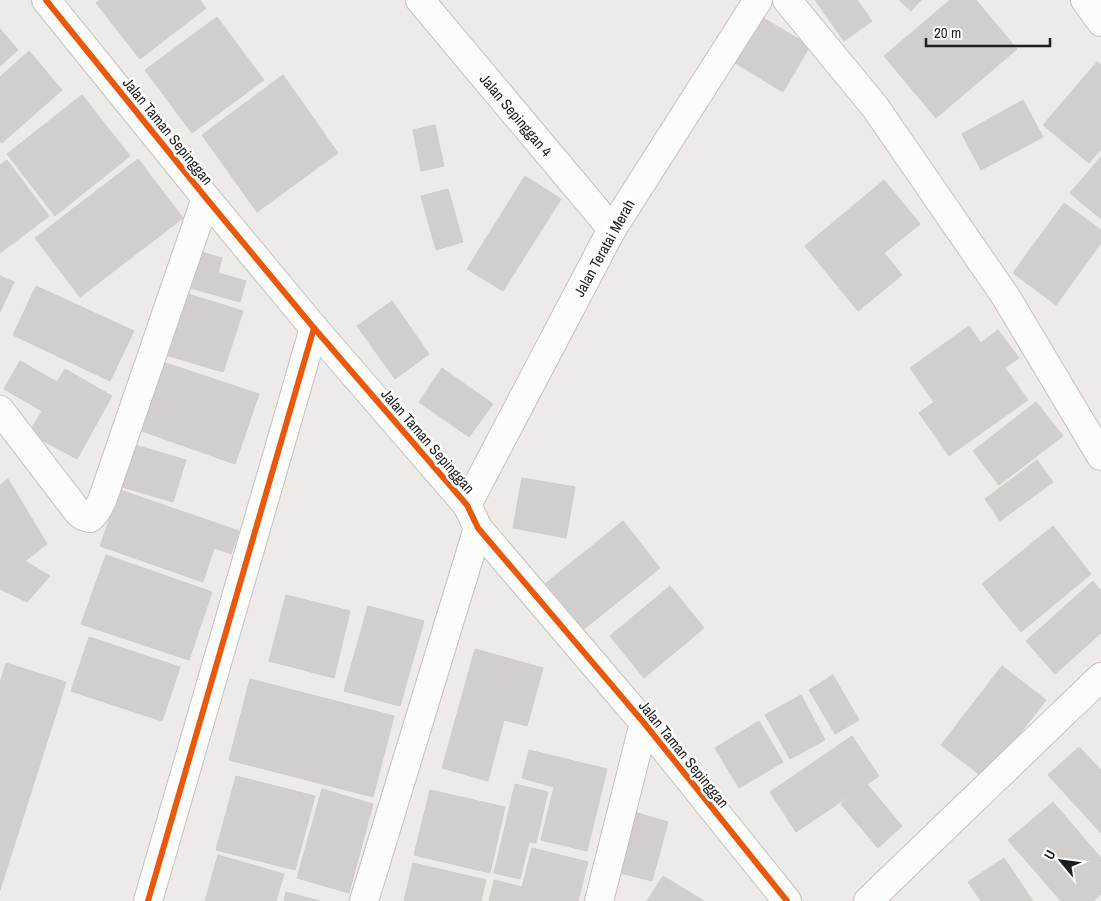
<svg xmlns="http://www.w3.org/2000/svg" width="1101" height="901" font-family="'Archivo Narrow',sans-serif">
  <rect width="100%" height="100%" fill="#edeae7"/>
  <g fill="#d2cecc" stroke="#d0ccc9">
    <path d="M100,0H200L206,8L140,59L96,3Z"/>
    <path d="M815,0H857L872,21L844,41Z"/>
    <path d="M899,0H921L911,11Z"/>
    <path d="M950,0H976L1017,49L936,118L884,56Z"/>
    <path d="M760,16L810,46L783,92L732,61Z"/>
    <path d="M217,17L264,80L192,133L145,70Z"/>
    <path d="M0,29L18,50L0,66Z"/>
    <path d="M29,51L62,90L2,143L0,141V77Z"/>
    <path d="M1097,62L1101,65V149L1089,163L1043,125Z"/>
    <path d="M283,75L338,153L257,212L202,135Z"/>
    <path d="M82,95L130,156L55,216L7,154Z"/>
    <path d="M1023,100L1043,137L981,170L962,134Z"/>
    <path d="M435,125L444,166L421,171L413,130Z"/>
    <path d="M1101,157V219L1070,193Z"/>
    <path d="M138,159L183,218L80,297L35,238Z"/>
    <path d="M7,160L49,216L0,253V165Z"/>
    <path d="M525,176L561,199L503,291L467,269Z"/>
    <path d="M884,180L920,224L884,253L902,275L858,311L805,246Z"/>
    <path d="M448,189L463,242L436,250L421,196Z"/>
    <path d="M1064,203L1101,230V243L1056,305L1013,273Z"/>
    <path d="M197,251L222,258L218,273L246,281L240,302L187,287Z"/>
    <path d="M0,276L14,282L0,312Z"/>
    <path d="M36,286L134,331L110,381L13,335Z"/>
    <path d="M185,293L243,311L223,372L166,355Z"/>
    <path d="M392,301L429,354L395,379L357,326Z"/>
    <path d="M969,326L981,343L998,330L1019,358L1005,368L1028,400L949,456L919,413L934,402L910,368Z"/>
    <path d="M20,361L57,382L65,369L112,396L77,459L29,433L42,411L4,389Z"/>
    <path d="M163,362L259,394L235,464L139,430Z"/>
    <path d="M442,368L493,404L469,437L419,402Z"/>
    <path d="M1036,402L1063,436L999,485L973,451Z"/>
    <path d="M135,445L186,460L173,502L122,487Z"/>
    <path d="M1037,460L1053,482L1000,521L985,499Z"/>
    <path d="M522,478L575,487L566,538L513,528Z"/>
    <path d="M8,479L47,544L25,561L50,576L27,602L0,589V485Z"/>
    <path d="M120,490L239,531L231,554L214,548L203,582L100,546Z"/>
    <path d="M623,521L660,568L584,629L546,583Z"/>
    <path d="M1053,526L1091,574L1021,632L982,584Z"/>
    <path d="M106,555L212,592L189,660L81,624Z"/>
    <path d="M1093,581L1101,591V633L1055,674L1026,641Z"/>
    <path d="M670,586L704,628L644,678L610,636Z"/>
    <path d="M286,595L350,611L334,678L269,661Z"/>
    <path d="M368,606L424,621L400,706L344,691Z"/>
    <path d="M89,637L180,667L162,721L71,691Z"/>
    <path d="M475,649L543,668L527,726L504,720L488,781L442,768Z"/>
    <path d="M6,663L66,682L0,890V683Z"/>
    <path d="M1002,666L1046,700L985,779L941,745Z"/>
    <path d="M833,675L859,720L835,734L809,690Z"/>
    <path d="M250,679L394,716L373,797L229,760Z"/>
    <path d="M801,695L825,740L790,759L765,715Z"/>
    <path d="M759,721L783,762L739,788L715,748Z"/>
    <path d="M852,736L879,776L796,832L770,792Z"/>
    <path d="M1079,747L1101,770V833L1048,775Z"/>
    <path d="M529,750L607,769L587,851L541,840L554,787L522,778Z"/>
    <path d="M236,776L315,796L295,870L216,850Z"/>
    <path d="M866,783L902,826L878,848L841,804Z"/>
    <path d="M515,784L548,792L536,843L529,842L520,879L494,873Z"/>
    <path d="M322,789L373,804L349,893L297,878Z"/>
    <path d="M430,790L505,807L490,873L414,855Z"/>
    <path d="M1053,802L1101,858V894L1093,901H1061L1008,840Z"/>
    <path d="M634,812L668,822L652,881L616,872Z"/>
    <path d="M532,848L588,862L578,901H489L494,880L522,887Z"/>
    <path d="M218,855L284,874L276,901H205Z"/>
    <path d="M1004,858L1033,901H981L968,882Z"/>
    <path d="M413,863L486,880L481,901H404Z"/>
    <path d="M663,876L704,901H647Z"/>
    <path d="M286,892L320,901H284Z"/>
  </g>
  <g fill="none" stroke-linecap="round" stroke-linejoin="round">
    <g stroke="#c4c2c1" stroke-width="30">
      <g id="street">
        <path d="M46,0L206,198L314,328L467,505L478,528L644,723L787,901"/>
        <path d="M420,0L612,229"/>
        <path d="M787,0L875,107L1006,297L1101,456"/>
        <path d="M1085,0L1101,22"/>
        <path d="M0,410L78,512L83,516L90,518C97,512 101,504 104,495L206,198"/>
        <path d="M467,505L612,229L758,0"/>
        <path d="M148,901L314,328"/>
        <path d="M364,901L478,528"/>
        <path d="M599,901L644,723"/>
        <path d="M868,901L1101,677"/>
      </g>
    </g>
    <use href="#street" stroke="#fcfcfb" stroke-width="28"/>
    <g stroke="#fff" stroke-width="9">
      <g id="cycleway">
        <path d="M46,0L206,198L314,328L467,505L478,528L644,723L787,901"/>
        <path d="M148,901L314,328"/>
      </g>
    </g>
    <use href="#cycleway" stroke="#e8590c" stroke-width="6"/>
  </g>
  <g text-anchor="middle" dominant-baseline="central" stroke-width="5" stroke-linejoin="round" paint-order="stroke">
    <g font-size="15" fill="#1e1e1e" stroke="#fff">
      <text transform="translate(516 115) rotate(50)">Jalan Sepinggan 4</text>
      <text transform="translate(168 131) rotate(51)">Jalan Taman Sepinggan</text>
      <text transform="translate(604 248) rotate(-61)">Jalan Teratai Merah</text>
      <text transform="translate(428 441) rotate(49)">Jalan Taman Sepinggan</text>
      <text transform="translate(684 754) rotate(51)">Jalan Taman Sepinggan</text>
    </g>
  </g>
  <g transform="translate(1061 861) rotate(299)" stroke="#ffffff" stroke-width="4" paint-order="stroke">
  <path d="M0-4L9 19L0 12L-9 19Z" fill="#1e1e1e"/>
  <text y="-8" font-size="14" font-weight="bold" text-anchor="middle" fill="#1e1e1e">U</text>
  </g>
  <path d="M926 38v8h124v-8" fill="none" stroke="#1e1e1e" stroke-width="2.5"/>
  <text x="934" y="38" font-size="15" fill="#1e1e1e" stroke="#ffffff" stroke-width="4" paint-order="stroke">20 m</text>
</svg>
